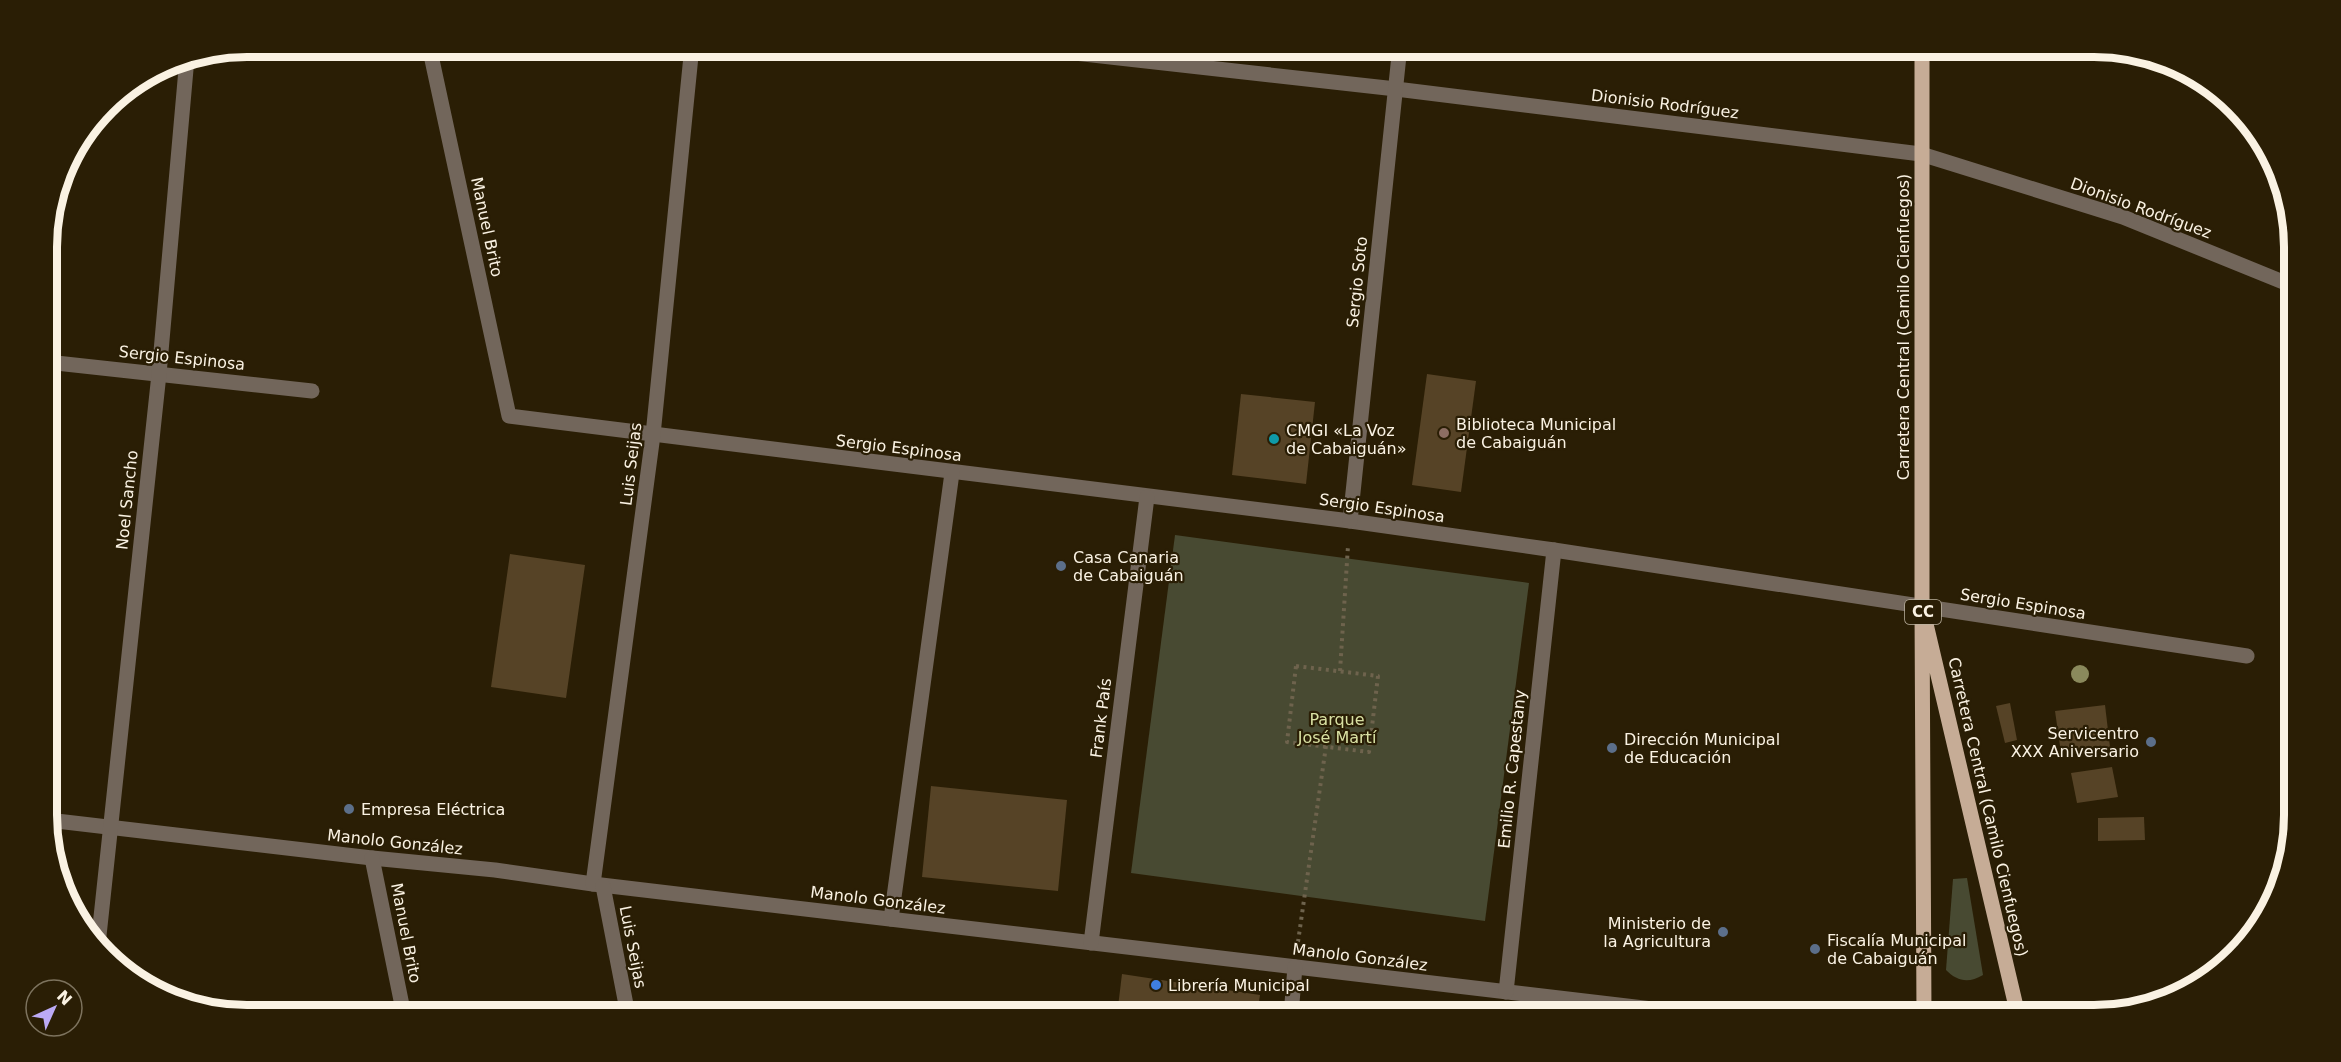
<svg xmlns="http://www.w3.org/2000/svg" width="2341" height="1062" font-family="'DejaVu Sans',sans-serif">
  <rect width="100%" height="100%" fill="#2a1e05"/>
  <g fill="#484a32">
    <path d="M1175,535L1529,583L1485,921L1131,873Z"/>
    <path d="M1967,878L1983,975C1968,984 1957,981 1946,970L1953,879Z"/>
  </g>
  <g fill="#564326">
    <path d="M1427,374L1476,381L1461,492L1412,485Z"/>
    <path d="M1241,394L1315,402L1306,484L1232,475Z"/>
    <path d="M510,554L585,565L566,698L491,687Z"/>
    <path d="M2010,703L2017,740L2005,743L1996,706Z"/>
    <path d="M2105,705L2110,747L2061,753L2055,711Z"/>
    <path d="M2112,767L2118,797L2077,803L2071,773Z"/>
    <path d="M931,786L1067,800L1058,891L922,877Z"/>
    <path d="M2144,817L2145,840L2098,841V818Z"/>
    <path d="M1122,974L1260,995L1257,1015H1117Z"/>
    <path d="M1368,1008L1437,1014V1015H1367Z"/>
  </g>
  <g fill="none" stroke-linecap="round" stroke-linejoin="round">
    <g stroke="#6e634d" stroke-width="4" stroke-dasharray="3 4.5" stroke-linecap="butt">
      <path d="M1296,666L1378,676L1369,752L1287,742Z"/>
      <path d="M1340,671L1348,546"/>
      <path d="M1298,942L1326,746"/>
    </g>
    <g stroke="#72665b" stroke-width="15">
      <path d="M429,46L509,416L1350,521L1554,550L2247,656"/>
      <path d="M1011,46L1396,89L1921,154L2123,217L2293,286"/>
      <path d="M47,362L312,391"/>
      <path d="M1350,521L1400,46"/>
      <path d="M48,820L372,858L495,870L593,884L1703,1015"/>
      <path d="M372,858L404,1015"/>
      <path d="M593,884L653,435L692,46"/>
      <path d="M603,886L628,1015"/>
      <path d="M891,919L952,473"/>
      <path d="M1091,943L1147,497"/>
      <path d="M98,945L159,374L187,58"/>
      <path d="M1506,992L1554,550"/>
      <path d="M1291,1015L1295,967"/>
    </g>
    <g stroke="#c6ac96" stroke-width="15">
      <path d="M1922,46V607"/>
      <path d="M1924,1015L1922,607L2018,1015"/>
    </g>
  </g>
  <circle fill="#8a895c" cx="2080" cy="674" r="9"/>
  <circle fill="#8d6e63" stroke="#2a1e05" stroke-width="2" cx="1444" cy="433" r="6"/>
  <circle fill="#0f9aa8" stroke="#2a1e05" stroke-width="2" cx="1274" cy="439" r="6"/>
  <g fill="#5c6f8a" stroke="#2a1e05" stroke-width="2">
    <circle cx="1061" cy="566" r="6"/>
    <circle cx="2151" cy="742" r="6"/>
    <circle cx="1612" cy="748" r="6"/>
    <circle cx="349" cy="809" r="6"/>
    <circle cx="1723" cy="932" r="6"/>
    <circle cx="1815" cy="949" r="6"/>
  </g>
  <circle fill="#3f7fe0" stroke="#2a1e05" stroke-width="2" cx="1156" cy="985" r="6"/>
  <g text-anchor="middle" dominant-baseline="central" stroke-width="4.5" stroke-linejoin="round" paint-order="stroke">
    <rect fill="#2a1e05" stroke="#bcb2a0" stroke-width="1.5" x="1905" y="600" width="36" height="24" rx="4.5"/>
    <g font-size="15" font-weight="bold" fill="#faf2e3">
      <text x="1923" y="612">CC</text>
    </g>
    <g font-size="16" fill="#faf2e3" stroke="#2a1e05">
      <text transform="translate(1665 104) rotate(7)">Dionisio Rodríguez</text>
      <text transform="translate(2141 208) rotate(20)">Dionisio Rodríguez</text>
      <text transform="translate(487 227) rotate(78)">Manuel Brito</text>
      <text transform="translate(1357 282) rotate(-84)">Sergio Soto</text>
      <text transform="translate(1903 327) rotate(-90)">Carretera Central (Camilo Cienfuegos)</text>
      <text transform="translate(182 358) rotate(6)">Sergio Espinosa</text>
      <text transform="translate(899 448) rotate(7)">Sergio Espinosa</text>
      <text transform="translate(631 464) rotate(-83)">Luis Seijas</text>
      <text transform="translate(127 500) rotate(-84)">Noel Sancho</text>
      <text transform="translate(1382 508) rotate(8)">Sergio Espinosa</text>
      <text transform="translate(2023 604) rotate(9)">Sergio Espinosa</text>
      <text transform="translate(1101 718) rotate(-83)">Frank País</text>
      <text transform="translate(1512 769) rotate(-84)">Emilio R. Capestany</text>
      <text transform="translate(1988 807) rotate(77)">Carretera Central (Camilo Cienfuegos)</text>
      <text transform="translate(395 842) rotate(6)">Manolo González</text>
      <text transform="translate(878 900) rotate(7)">Manolo González</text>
      <text transform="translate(406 933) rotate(79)">Manuel Brito</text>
      <text transform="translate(633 947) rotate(79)">Luis Seijas</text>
      <text transform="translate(1360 957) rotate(7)">Manolo González</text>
    </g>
    <g font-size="16" fill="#faf2e3" stroke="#2a1e05" text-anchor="start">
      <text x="1456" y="424">Biblioteca Municipal<tspan x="1456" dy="18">de Cabaiguán</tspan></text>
      <text x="1286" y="430">CMGI «La Voz<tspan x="1286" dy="18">de Cabaiguán»</tspan></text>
      <text x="1073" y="557">Casa Canaria<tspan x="1073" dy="18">de Cabaiguán</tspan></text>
      <text x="2139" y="733" text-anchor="end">Servicentro<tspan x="2139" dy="18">XXX Aniversario</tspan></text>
      <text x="1624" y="739">Dirección Municipal<tspan x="1624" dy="18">de Educación</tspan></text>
      <text x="361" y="809">Empresa Eléctrica</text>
      <text x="1711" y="923" text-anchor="end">Ministerio de<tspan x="1711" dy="18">la Agricultura</tspan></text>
      <text x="1827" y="940">Fiscalía Municipal<tspan x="1827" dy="18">de Cabaiguán</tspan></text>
      <text x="1168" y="985">Librería Municipal</text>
    </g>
    <g font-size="16" fill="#d9e1a3" stroke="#2a1e05">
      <text x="1337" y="719">Parque<tspan x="1337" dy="18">José Martí</tspan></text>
    </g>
  </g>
  <path d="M0 0H2341V1062H0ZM247 57H2094A190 190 0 0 1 2284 247V815A190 190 0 0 1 2094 1005H247A190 190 0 0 1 57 815V247A190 190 0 0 1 247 57Z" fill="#2a1e05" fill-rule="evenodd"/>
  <path fill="none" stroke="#faf2e3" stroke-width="8" d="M247 57H2094A190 190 0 0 1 2284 247V815A190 190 0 0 1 2094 1005H247A190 190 0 0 1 57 815V247A190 190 0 0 1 247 57Z"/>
  <g transform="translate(54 1008) rotate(45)"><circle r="28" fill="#2a1e05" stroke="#7d735e" stroke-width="1.5"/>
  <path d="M0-4.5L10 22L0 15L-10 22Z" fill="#bcaaf5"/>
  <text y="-9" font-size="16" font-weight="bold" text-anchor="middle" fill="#faf2e3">N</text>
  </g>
</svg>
